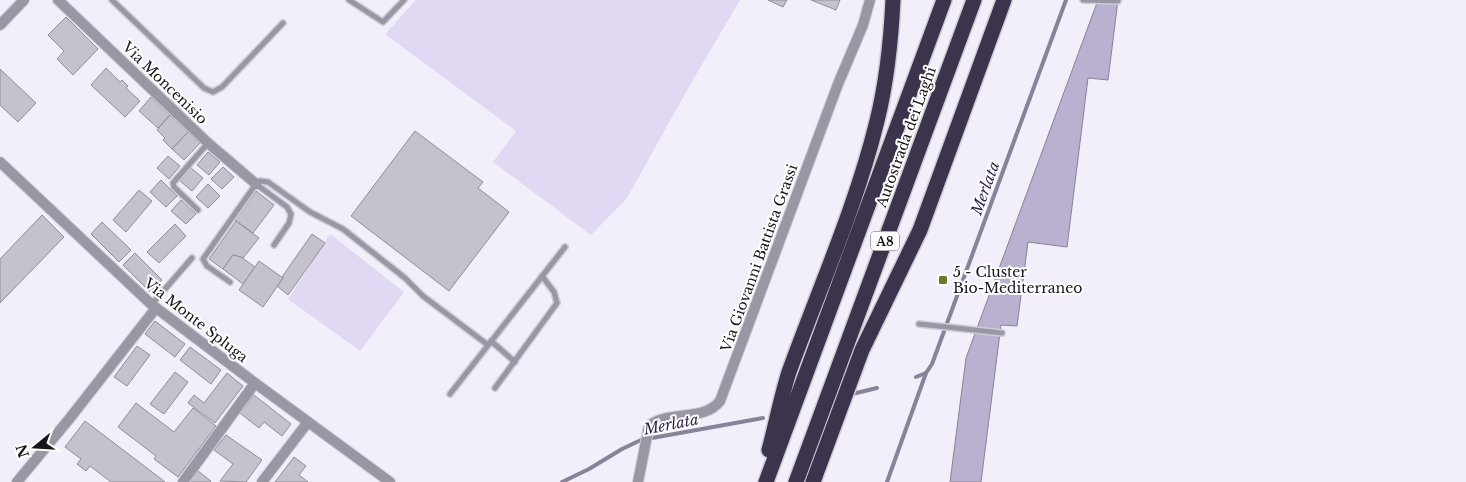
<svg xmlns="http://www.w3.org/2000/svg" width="1466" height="482" font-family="'Libre Baskerville',serif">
  <rect width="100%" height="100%" fill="#f2effa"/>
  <g fill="#e1d8f4">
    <path d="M416,0H740L690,85L627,198L591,235L493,162L516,131L385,34Z"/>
    <path d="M330,234L404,292L360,351L288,299Z"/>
  </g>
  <path fill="#bab0cf" stroke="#898298" d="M1098,0H1118L1108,80L1088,78L1067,247L1028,242L1017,326L1001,325L981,482H950L966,358Z"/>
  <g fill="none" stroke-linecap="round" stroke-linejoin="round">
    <g stroke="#898298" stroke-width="4">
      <path d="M916,377L926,373L932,364L1066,0"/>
      <path d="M852,394L877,388"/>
      <path d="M562,482L589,469L622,449L641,440L763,418"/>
      <path d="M887,482L926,373"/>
    </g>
  </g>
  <g fill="#c6c2cd" stroke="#908d98">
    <path d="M768,0H787L783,7Z"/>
    <path d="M811,0H840L836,10Z"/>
    <path d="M66,17L98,49L73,75L57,59L64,51L48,35Z"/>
    <path d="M106,68L120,82L122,80L128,86L126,88L140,101L125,117L91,85Z"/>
    <path d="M0,69L36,103L18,122L0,105Z"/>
    <path d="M151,97L170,115L158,128L139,111Z"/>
    <path d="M170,115L188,132L172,149L163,140L165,138L157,130Z"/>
    <path d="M415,131L483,182L478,188L509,212L449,291L351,216Z"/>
    <path d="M188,132L200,143L184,160L172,149Z"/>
    <path d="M208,152L220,162L209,175L197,165Z"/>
    <path d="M168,156L180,166L169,179L157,168Z"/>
    <path d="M223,167L234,177L222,189L211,179Z"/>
    <path d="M191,168L203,178L192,191L180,181Z"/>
    <path d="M161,180L177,196L166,207L150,192Z"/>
    <path d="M208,184L220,196L208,208L196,197Z"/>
    <path d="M139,190L152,201L126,232L113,220Z"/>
    <path d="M256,191L274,205L253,233L235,220Z"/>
    <path d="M181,200L196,214L186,224L171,211Z"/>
    <path d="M42,215L64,237L0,303V259Z"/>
    <path d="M236,221L259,238L243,258L233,255L223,269L209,259Z"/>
    <path d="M102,222L131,250L119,262L91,234Z"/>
    <path d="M175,224L186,236L159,263L147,252Z"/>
    <path d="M312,234L325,243L288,295L277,286L283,278L282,277Z"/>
    <path d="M135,253L162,280L150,292L123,265Z"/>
    <path d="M233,255L241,257L255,267L243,284L223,269Z"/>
    <path d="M259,261L283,278L263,307L239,290Z"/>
    <path d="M155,321L185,344L175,357L145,334Z"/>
    <path d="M137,346L150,355L127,386L114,377Z"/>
    <path d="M190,347L221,370L211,384L180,360Z"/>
    <path d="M175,372L188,382L164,414L150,404Z"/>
    <path d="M227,373L243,386L215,423L188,403L194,395L204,403Z"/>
    <path d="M254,395L291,424L282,436L264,422L259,428L240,413Z"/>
    <path d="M136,403L174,432L193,408L216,426L178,477L154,459L156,456L118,427Z"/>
    <path d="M85,421L160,478L165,482H111L90,466L86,471L77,464L81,459L65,447Z"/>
    <path d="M226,435L262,460L246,482L220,481L233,464L214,450Z"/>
    <path d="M294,457L306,466L299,475L308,482H275Z"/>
    <path d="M198,471L211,481L210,482H189Z"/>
  </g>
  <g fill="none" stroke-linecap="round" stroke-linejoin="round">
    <g stroke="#cfccd6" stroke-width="8">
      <g id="lane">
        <path d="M112,0L204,88L213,92L222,87L283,23"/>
        <path d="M349,0L383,22L404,0"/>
        <path d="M1083,0L1118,1"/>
        <path d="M256,184L287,207L291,214L289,223L274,245"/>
        <path d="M198,210L174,187L173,183L208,143"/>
        <path d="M230,282L207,266L203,259L256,184L260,181L268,182L310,212L343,229L405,278L423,296L488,345"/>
        <path d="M152,304L192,258"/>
        <path d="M919,324L1002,333"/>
        <path d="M491,341L515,362"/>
        <path d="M495,388L557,303L554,292L542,276"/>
        <path d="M450,394L565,247"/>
      </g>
    </g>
    <g stroke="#cfccd6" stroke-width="12">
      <g id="street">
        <path d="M58,0L208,143L256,184"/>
        <path d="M0,25L24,0"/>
        <path d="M0,162L151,304L255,383L390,482"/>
        <path d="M17,482L70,418L156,308"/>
        <path d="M183,482L255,383"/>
        <path d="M262,482L308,422"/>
        <path d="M638,482L649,426C668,410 704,422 720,401L838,84L863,25L870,0"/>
      </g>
    </g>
    <g stroke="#cfccd6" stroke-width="18">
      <g id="highway">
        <path d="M769,450C776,424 781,397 789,372C819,289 856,207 877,121C887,81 891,41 893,0"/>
        <path d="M766,482L944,0"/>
        <path d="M796,482L974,0"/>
        <path d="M813,482L862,350L920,230L1004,0"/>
      </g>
    </g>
    <use href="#lane" stroke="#9a96a4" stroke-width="5"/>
    <use href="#street" stroke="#9a96a4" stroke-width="10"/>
    <use href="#highway" stroke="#3c334d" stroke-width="15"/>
  </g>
  <rect fill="#6a7a29" stroke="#fefefe" stroke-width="2" x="938" y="275" width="10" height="10" rx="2.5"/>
  <g text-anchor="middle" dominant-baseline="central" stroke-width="4" stroke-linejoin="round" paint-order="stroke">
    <rect fill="#fefefe" stroke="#5c5b5e" stroke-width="1" x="871" y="231.5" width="28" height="19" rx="4"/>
    <g font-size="12" font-weight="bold" fill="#171519">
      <text x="885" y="241">A8</text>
    </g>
    <g font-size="14" fill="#171519" stroke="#fefefe">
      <text transform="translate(165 83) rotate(44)">Via Moncenisio</text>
      <text transform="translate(906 137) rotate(-70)">Autostrada dei Laghi</text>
      <text transform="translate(759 258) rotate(-70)">Via Giovanni Battista Grassi</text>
      <text transform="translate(196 320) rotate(38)">Via Monte Spluga</text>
    </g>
    <g font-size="14" fill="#171519" stroke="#fefefe" text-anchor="start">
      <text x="953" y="272">5 - Cluster<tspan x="953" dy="16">Bio-Mediterraneo</tspan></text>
    </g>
    <g font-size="15" font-style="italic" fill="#2f1e48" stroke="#fefefe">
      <text transform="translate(985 188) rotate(-70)">Merlata</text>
      <text transform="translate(671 424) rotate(-11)">Merlata</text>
    </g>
  </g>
  <g transform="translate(35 447) rotate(252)" stroke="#fefefe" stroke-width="4" paint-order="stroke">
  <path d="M0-4L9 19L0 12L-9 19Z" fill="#171519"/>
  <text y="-8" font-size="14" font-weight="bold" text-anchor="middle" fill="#171519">N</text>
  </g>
</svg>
